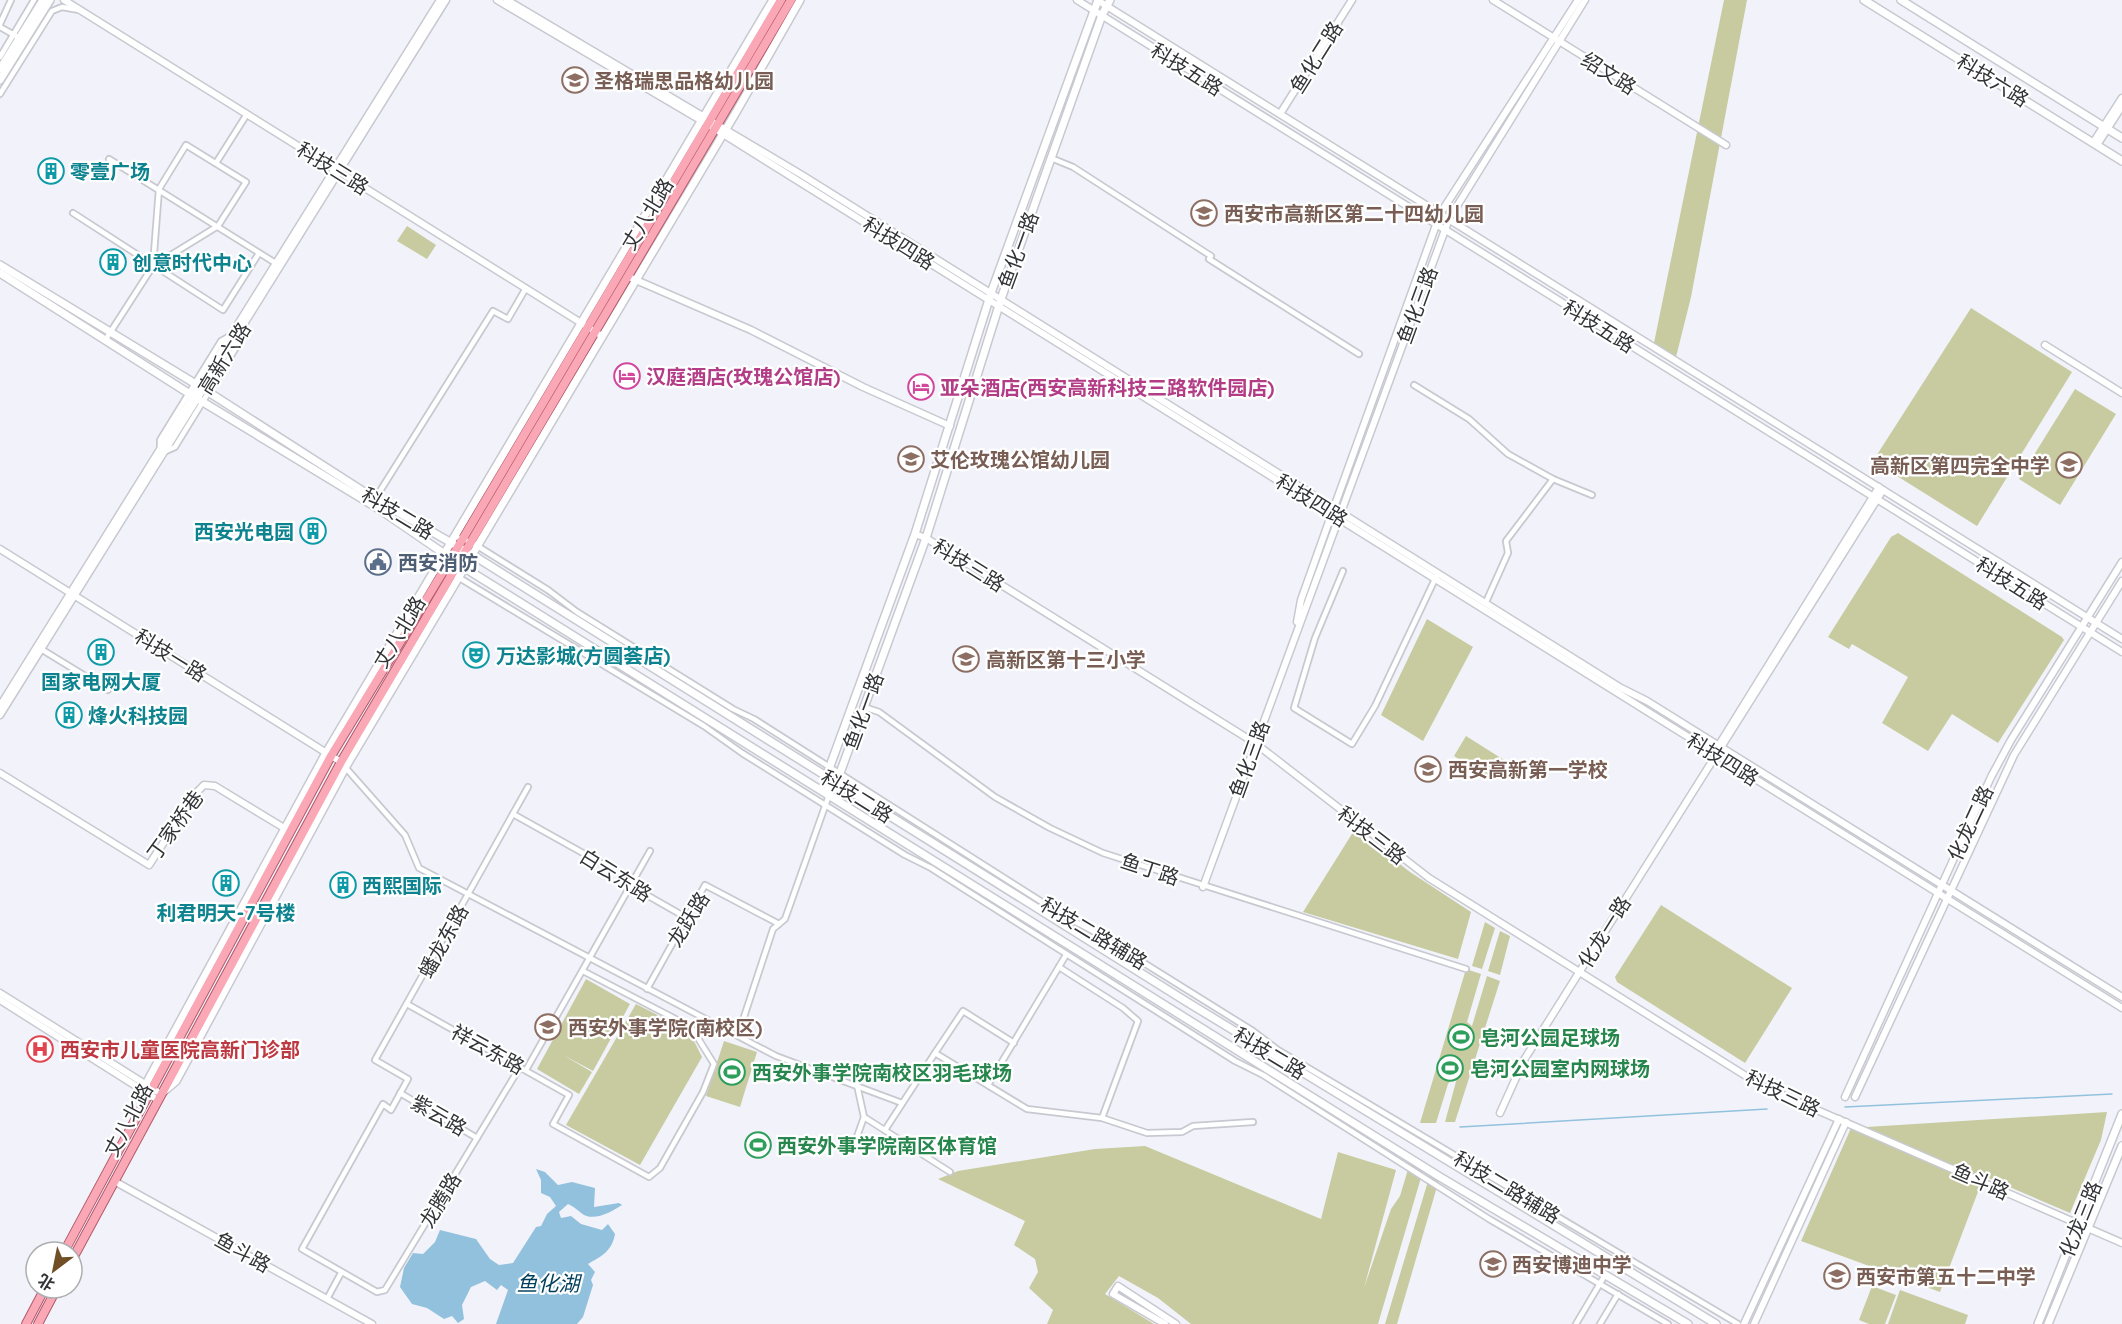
<svg xmlns="http://www.w3.org/2000/svg" width="2122" height="1324" font-family="Quicksand,'Noto Sans SC',sans-serif">
  <rect width="100%" height="100%" fill="#f2f3fa"/>
  <g fill="#c7cb9f">
    <path d="M1724,0H1747L1691,297L1676,357L1654,343Z"/>
    <path d="M407,226L436,245L427,259L397,241Z"/>
    <path d="M1971,308L2072,372L1977,526L1873,461Z"/>
    <path d="M2075,389L2116,414L2060,505L2019,479Z"/>
    <path d="M1898,533L2062,637L2064,640L1998,743L1952,714L1928,751L1882,723L1908,677L1852,644L1849,649L1828,637L1891,537Z"/>
    <path d="M1427,619L1473,647L1423,741L1381,715Z"/>
    <path d="M1466,736L1504,760L1491,780L1454,756Z"/>
    <path d="M1355,829L1410,872L1471,912L1458,959L1303,912Z"/>
    <path d="M1661,905L1792,988L1745,1063L1617,982L1615,977Z"/>
    <path d="M1485,922L1495,928L1482,969L1472,966Z"/>
    <path d="M1500,931L1510,936L1500,975L1488,971Z"/>
    <path d="M1466,969L1481,974L1467,1022L1472,1026L1487,976L1500,981L1455,1122H1445L1460,1067L1448,1084L1436,1123H1420Z"/>
    <path d="M586,979L630,1004L593,1071L563,1055L592,1072L579,1094L537,1069Z"/>
    <path d="M636,1004L689,1031L702,1057L640,1165L566,1125Z"/>
    <path d="M724,1041L757,1052L740,1107L706,1096Z"/>
    <path d="M2107,1112L2101,1140L2070,1213L1984,1176L1940,1292L1801,1241L1851,1128Z"/>
    <path d="M1145,1146L1321,1219L1338,1152L1396,1170L1364,1288L1391,1209L1400,1196L1412,1156L1425,1164L1378,1324H1191L1158,1298L1119,1276L1105,1294L1154,1324H1047L1053,1310L1029,1288L1038,1272L1035,1259L1014,1245L1025,1221L938,1179L958,1171L1095,1149Z"/>
    <path d="M1432,1168L1441,1173L1397,1324H1385Z"/>
    <path d="M1872,1286L1896,1295L1885,1324H1869L1859,1320Z"/>
    <path d="M1900,1290L1968,1315L1965,1324H1888Z"/>
  </g>
  <path fill="#92c1dd" d="M536,1169L545,1172L558,1185L572,1182L595,1188L594,1207L619,1203L622,1205C613,1211 596,1221 584,1215C578,1211 575,1207 568,1204L559,1212L561,1218L571,1216L581,1224L602,1230L608,1224L615,1234C612,1251 602,1256 588,1264L595,1272L591,1280L593,1285L583,1317L577,1324H496L508,1290L501,1285L497,1290L485,1281L471,1287L462,1305L464,1319L458,1323L452,1316L444,1319L427,1308L412,1304L400,1287L404,1268L413,1253L423,1254L435,1242L440,1230L476,1239L490,1259L499,1265L513,1263L536,1227L541,1226L547,1214L556,1206L550,1197L541,1193V1180Z"/>
  <g fill="none" stroke-linecap="round" stroke-linejoin="round">
    <g stroke="#92c1dd" stroke-width="1.5">
      <path d="M1845,1107L2112,1094"/>
      <path d="M1460,1127L1767,1109"/>
    </g>
    <g stroke="#c8c9d0" stroke-width="8">
      <g id="minor">
        <path d="M0,24L11,0"/>
        <path d="M0,27L16,36"/>
        <path d="M0,57L34,0"/>
        <path d="M0,94L52,11L62,7L79,10"/>
        <path d="M1051,158L1073,167L1211,256L1209,259L1359,354"/>
        <path d="M109,159L277,264"/>
        <path d="M216,163L247,114"/>
        <path d="M73,213L223,310L259,253"/>
        <path d="M106,339L153,266L159,189L186,145L246,182L218,226L153,266"/>
        <path d="M1414,385L1469,419L1508,454L1553,479L1592,495"/>
        <path d="M160,448V440L221,341L230,336"/>
        <path d="M166,451L175,447L237,346L236,339"/>
        <path d="M375,499L493,311L508,319L526,288"/>
        <path d="M454,536L471,542L548,590L577,612L733,709L754,719L1064,916L1091,930L1253,1031L1278,1050L1738,1324"/>
        <path d="M442,560L448,564L453,574L704,726L742,753L905,855L931,868L1235,1061L1263,1075L1489,1219L1668,1324"/>
        <path d="M1343,571L1315,638L1294,708L1352,744L1375,706L1436,577"/>
        <path d="M1486,602L1508,553L1506,541L1553,479"/>
        <path d="M41,649L108,690"/>
        <path d="M864,707L879,712L995,797L1050,828L1103,853L1466,969"/>
        <path d="M345,767L405,835L419,868L776,1056L902,1103"/>
        <path d="M513,814L633,881L638,890L687,918"/>
        <path d="M1059,967L1123,1008L1138,1021L1102,1118"/>
        <path d="M647,989L705,885L779,924"/>
        <path d="M407,1004L569,1095L553,1124L649,1177L660,1168L703,1092L714,1064L691,1027L583,971"/>
        <path d="M738,1035L773,929L785,919L829,795"/>
        <path d="M935,1053L963,1011L1014,1043"/>
        <path d="M520,1067L385,1290L377,1292L302,1249L383,1104L391,1110L408,1079L375,1060L528,787"/>
        <path d="M526,1070L650,851"/>
        <path d="M988,1085L1066,955"/>
        <path d="M400,1093L477,1138"/>
        <path d="M864,1117L950,1172"/>
        <path d="M885,1130L935,1053L1027,1109L1102,1118L1147,1133L1182,1132L1193,1126L1253,1122"/>
        <path d="M854,1145L864,1117L857,1085"/>
        <path d="M327,1299L341,1273"/>
        <path d="M1576,1324L1605,1275"/>
        <path d="M1600,1324L1618,1294"/>
      </g>
    </g>
    <g stroke="#c8c9d0" stroke-width="9">
      <g id="tertiary">
        <path d="M64,0L602,336"/>
        <path d="M497,0L707,124L2122,1008"/>
        <path d="M507,0L802,175L1621,688L1647,701L2122,997"/>
        <path d="M1077,0L2122,652"/>
        <path d="M1097,0L2122,639"/>
        <path d="M1493,0L1726,145"/>
        <path d="M1280,114L1352,0"/>
        <path d="M2099,142L2122,106"/>
        <path d="M2093,143L2122,98"/>
        <path d="M629,277L751,330L863,387L950,426"/>
        <path d="M2045,345L2122,393"/>
        <path d="M915,534L926,538L1255,743L1429,878L1762,1086L2122,1243"/>
        <path d="M0,549L341,762"/>
        <path d="M1297,622L1301,600L1332,513L1440,214L1578,0"/>
        <path d="M0,706L440,0"/>
        <path d="M0,715L446,0"/>
        <path d="M1717,748L1879,487"/>
        <path d="M0,773L149,865L195,794L204,785L215,786L289,831"/>
        <path d="M1203,887L1449,219L1585,0"/>
        <path d="M0,993L161,1094"/>
        <path d="M0,1000L158,1100"/>
        <path d="M1845,1097L1991,777L2011,740L2122,562"/>
        <path d="M1855,1097L2014,755L2122,581"/>
        <path d="M1500,1113L1524,1060L1883,490"/>
        <path d="M114,1181L372,1324"/>
        <path d="M1165,1324L1113,1294L1118,1286L1176,1324"/>
        <path d="M1744,1324L1839,1119"/>
        <path d="M1754,1324L1846,1122"/>
      </g>
    </g>
    <g stroke="#c8c9d0" stroke-width="10">
      <g id="secondary">
        <path d="M1864,0L2122,161"/>
        <path d="M1901,0L2122,138"/>
        <path d="M0,69L43,0"/>
        <path d="M0,80L50,0"/>
        <path d="M0,265L199,386L375,499L476,557L1187,1002L1716,1324"/>
        <path d="M0,273L193,396L379,509L468,570L1440,1177L1688,1324"/>
        <path d="M829,795L840,773L926,538L1001,299L1102,15L1110,0"/>
        <path d="M829,795L826,777L915,534L991,293L1098,0"/>
        <path d="M146,1084L326,753L773,0"/>
        <path d="M163,1092L176,1081L345,768L735,114L800,0"/>
        <path d="M2038,1324L2122,1114"/>
        <path d="M2048,1324L2122,1146"/>
      </g>
    </g>
    <g stroke="#b2596a" stroke-width="10">
      <g id="primary">
        <path d="M64,1252L331,756L452,557L781,0"/>
        <path d="M72,1260L341,762L791,0"/>
        <path d="M26,1324L45,1288"/>
        <path d="M38,1324L57,1288"/>
      </g>
    </g>
    <use href="#minor" stroke="#fff" stroke-width="4.5"/>
    <use href="#tertiary" stroke="#fff" stroke-width="6"/>
    <use href="#secondary" stroke="#fff" stroke-width="7"/>
    <use href="#primary" stroke="#faa7b6" stroke-width="8"/>
  </g>
  <defs>
    <g id="school-ring" transform="scale(1.35)"><circle r="9.5" fill="#fff" stroke="#8d6e63" stroke-width="1.5"/><path d="M0-5L7-2L0 1L-7-2ZM-4 1L0 2.5L4 1V4Q0 6-4 4Z" fill="#8d6e63"/></g>
    <g id="building-ring" transform="scale(1.35)"><circle r="9.5" fill="#fff" stroke="#0f9aa8" stroke-width="1.5"/><path d="M-4-6H4V6H1V3H-1V6H-4ZM-2.5-4.3h1.7v1.8h-1.7ZM.8-4.3h1.7v1.8H.8ZM-2.5-1h1.7V.8h-1.7ZM.8-1h1.7V.8H.8Z" fill="#0f9aa8"/></g>
    <g id="hotel-ring" transform="scale(1.35)"><circle r="9.5" fill="#fff" stroke="#d1479c" stroke-width="1.5"/><path d="M-6-4.5h1.5V1H6V5H4.5V3h-9V5H-6ZM-4 0a1.8 1.8 0 1 1 3.6 0ZM.5 0V-2.5h3Q6-2.5 6 0Z" fill="#d1479c"/></g>
    <g id="civic-ring" transform="scale(1.35)"><circle r="9.5" fill="#fff" stroke="#5c6f8a" stroke-width="1.5"/><path d="M-.6-6.5H3V-4.5H.6V-3L4-1V1h2V6H-6V1h2V-1L-.6-3ZM-1.2 2.5V6h2.4V2.5Z" fill="#5c6f8a"/></g>
    <g id="theatre-ring" transform="scale(1.35)"><circle r="9.5" fill="#fff" stroke="#0f9aa8" stroke-width="1.5"/><path d="M-5-5.5Q0-4 5-5.5V0Q5 5 0 6Q-5 5-5 0ZM-3.3-2.5H-1v1.5H-3.3ZM1-2.5H3.3v1.5H1ZM-2.8 1Q0 5.5 2.8 1Z" fill="#0f9aa8"/></g>
    <g id="university-ring" transform="scale(1.35)"><circle r="9.5" fill="#fff" stroke="#8d6e63" stroke-width="1.5"/><path d="M0-5L7-2L0 1L-7-2ZM-4 1L0 2.5L4 1V4Q0 6-4 4Z" fill="#8d6e63"/></g>
    <g id="stadium-ring" transform="scale(1.35)"><circle r="9.5" fill="#fff" stroke="#2e9e5b" stroke-width="1.5"/><path d="M0-5a6.5 5 0 1 0 0 10a6.5 5 0 1 0 0-10ZM-3.5-1.8h7v3.6h-7Z" fill="#2e9e5b"/></g>
    <g id="hospital-ring" transform="scale(1.35)"><circle r="9.5" fill="#fff" stroke="#e0444e" stroke-width="1.5"/><path d="M-5-5h3v3.5h4V-5h3V5h-3V1.5h-4V5h-3Z" fill="#e0444e"/></g>
  </defs>
  <g fill-rule="evenodd">
    <use href="#school-ring" x="575" y="80"/>
    <use href="#building-ring" x="51" y="171"/>
    <use href="#school-ring" x="1204" y="213"/>
    <use href="#building-ring" x="113" y="262"/>
    <use href="#hotel-ring" x="627" y="376"/>
    <use href="#hotel-ring" x="921" y="387"/>
    <use href="#school-ring" x="911" y="459"/>
    <use href="#school-ring" x="2069" y="465"/>
    <use href="#building-ring" x="313" y="531"/>
    <use href="#civic-ring" x="378" y="562"/>
    <use href="#building-ring" x="101" y="652"/>
    <use href="#theatre-ring" x="476" y="655"/>
    <use href="#school-ring" x="966" y="659"/>
    <use href="#building-ring" x="69" y="715"/>
    <use href="#school-ring" x="1428" y="769"/>
    <use href="#building-ring" x="226" y="883"/>
    <use href="#building-ring" x="343" y="885"/>
    <use href="#university-ring" x="548" y="1027"/>
    <use href="#stadium-ring" x="1461" y="1037"/>
    <use href="#hospital-ring" x="40" y="1049"/>
    <use href="#stadium-ring" x="1450" y="1068"/>
    <use href="#stadium-ring" x="732" y="1072"/>
    <use href="#stadium-ring" x="758" y="1145"/>
    <use href="#school-ring" x="1493" y="1264"/>
    <use href="#school-ring" x="1837" y="1276"/>
  </g>
  <g text-anchor="middle" dominant-baseline="central" stroke-width="4.5" stroke-linejoin="round" paint-order="stroke">
    <g font-size="20" fill="#333437" stroke="#fff">
      <text transform="translate(1316 57) rotate(-58)">鱼化二路</text>
      <text transform="translate(1187 69) rotate(32)">科技五路</text>
      <text transform="translate(1609 73) rotate(32)">绍文路</text>
      <text transform="translate(1993 80) rotate(32)">科技六路</text>
      <text transform="translate(333 168) rotate(32)">科技三路</text>
      <text transform="translate(647 214) rotate(-59)">丈八北路</text>
      <text transform="translate(899 243) rotate(32)">科技四路</text>
      <text transform="translate(1018 250) rotate(-70)">鱼化一路</text>
      <text transform="translate(1417 305) rotate(-70)">鱼化三路</text>
      <text transform="translate(1599 326) rotate(32)">科技五路</text>
      <text transform="translate(224 358) rotate(-58)">高新六路</text>
      <text transform="translate(1312 500) rotate(32)">科技四路</text>
      <text transform="translate(398 513) rotate(31)">科技二路</text>
      <text transform="translate(969 565) rotate(32)">科技三路</text>
      <text transform="translate(2012 583) rotate(32)">科技五路</text>
      <text transform="translate(399 632) rotate(-59)">丈八北路</text>
      <text transform="translate(171 655) rotate(32)">科技一路</text>
      <text transform="translate(863 711) rotate(-70)">鱼化一路</text>
      <text transform="translate(1249 759) rotate(-70)">鱼化三路</text>
      <text transform="translate(1723 759) rotate(32)">科技四路</text>
      <text transform="translate(857 796) rotate(32)">科技二路</text>
      <text transform="translate(1970 823) rotate(-65)">化龙二路</text>
      <text transform="translate(175 825) rotate(-54)">丁家桥巷</text>
      <text transform="translate(1372 835) rotate(38)">科技三路</text>
      <text transform="translate(1150 869) rotate(18)">鱼丁路</text>
      <text transform="translate(616 875) rotate(32)">白云东路</text>
      <text transform="translate(688 919) rotate(-58)">龙跃路</text>
      <text transform="translate(1604 932) rotate(-58)">化龙一路</text>
      <text transform="translate(1094 933) rotate(31)">科技二路辅路</text>
      <text transform="translate(443 941) rotate(-61)">蟠龙东路</text>
      <text transform="translate(488 1049) rotate(29)">祥云东路</text>
      <text transform="translate(1270 1053) rotate(31)">科技二路</text>
      <text transform="translate(1783 1093) rotate(26)">科技三路</text>
      <text transform="translate(439 1115) rotate(30)">紫云路</text>
      <text transform="translate(128 1120) rotate(-62)">丈八北路</text>
      <text transform="translate(1981 1181) rotate(24)">鱼斗路</text>
      <text transform="translate(1507 1187) rotate(31)">科技二路辅路</text>
      <text transform="translate(440 1200) rotate(-59)">龙腾路</text>
      <text transform="translate(2080 1219) rotate(-68)">化龙三路</text>
      <text transform="translate(243 1252) rotate(29)">鱼斗路</text>
    </g>
    <g font-size="20" font-weight="bold" fill="#785e54" stroke="#fff" text-anchor="start">
      <text x="594" y="80">圣格瑞思品格幼儿园</text>
      <text x="1224" y="213">西安市高新区第二十四幼儿园</text>
      <text x="930" y="459">艾伦玫瑰公馆幼儿园</text>
      <text x="2050" y="465" text-anchor="end">高新区第四完全中学</text>
      <text x="986" y="659">高新区第十三小学</text>
      <text x="1448" y="769">西安高新第一学校</text>
      <text x="568" y="1027">西安外事学院(南校区)</text>
      <text x="1512" y="1264">西安博迪中学</text>
      <text x="1856" y="1276">西安市第五十二中学</text>
    </g>
    <g font-size="20" font-weight="bold" fill="#0d838f" stroke="#fff" text-anchor="start">
      <text x="70" y="171">零壹广场</text>
      <text x="132" y="262">创意时代中心</text>
      <text x="294" y="531" text-anchor="end">西安光电园</text>
      <text x="496" y="655">万达影城(方圆荟店)</text>
      <text x="101" y="681" text-anchor="middle">国家电网大厦</text>
      <text x="88" y="715">烽火科技园</text>
      <text x="362" y="885">西熙国际</text>
      <text x="226" y="912" text-anchor="middle">利君明天-7号楼</text>
    </g>
    <g font-size="20" font-weight="bold" fill="#b23c85" stroke="#fff" text-anchor="start">
      <text x="646" y="376">汉庭酒店(玫瑰公馆店)</text>
      <text x="940" y="387">亚朵酒店(西安高新科技三路软件园店)</text>
    </g>
    <g font-size="20" font-weight="bold" fill="#4e5e75" stroke="#fff" text-anchor="start">
      <text x="398" y="562">西安消防</text>
    </g>
    <g font-size="20" font-weight="bold" fill="#27864d" stroke="#fff" text-anchor="start">
      <text x="1480" y="1037">皂河公园足球场</text>
      <text x="1470" y="1068">皂河公园室内网球场</text>
      <text x="752" y="1072">西安外事学院南校区羽毛球场</text>
      <text x="777" y="1145">西安外事学院南区体育馆</text>
    </g>
    <g font-size="20" font-weight="bold" fill="#be3a42" stroke="#fff" text-anchor="start">
      <text x="60" y="1049">西安市儿童医院高新门诊部</text>
    </g>
    <g font-size="21" font-style="italic" fill="#003f5b" stroke="#fff">
      <text x="548" y="1283">鱼化湖</text>
    </g>
  </g>
  <g transform="translate(54 1270) rotate(212)"><circle r="28" fill="#ffffff" stroke="#adaeaf" stroke-width="1.5"/>
  <path d="M0-4.5L10 22L0 15L-10 22Z" fill="#704e26"/>
  <text y="-9" font-size="16" font-weight="bold" text-anchor="middle" fill="#333437">北</text>
  </g>
</svg>
